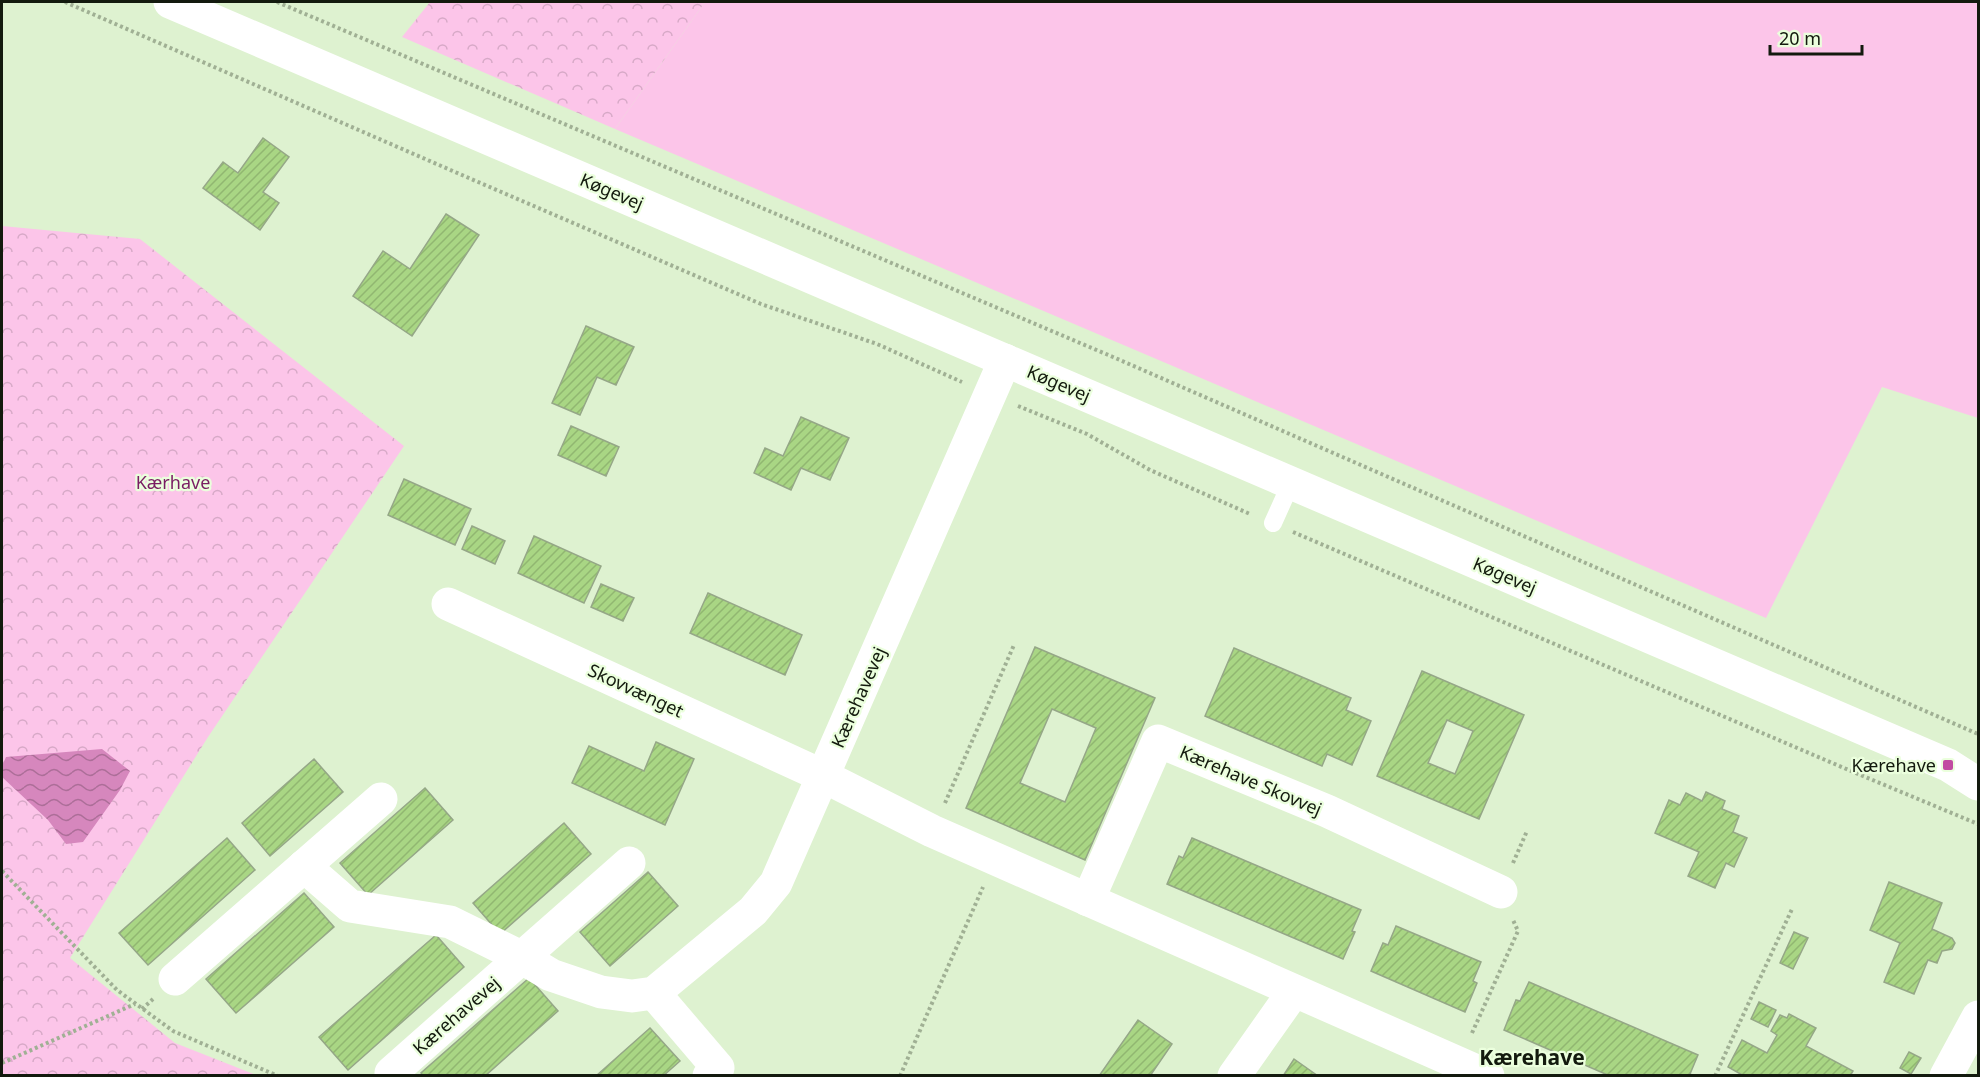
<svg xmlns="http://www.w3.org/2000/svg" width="1980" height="1077" font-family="'Noto Sans',sans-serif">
  <defs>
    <pattern id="forest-crowns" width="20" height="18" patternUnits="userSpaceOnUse" patternTransform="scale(1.5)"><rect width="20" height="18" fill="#fcc5e9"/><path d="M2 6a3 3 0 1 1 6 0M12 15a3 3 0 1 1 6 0" fill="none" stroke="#d7a9c7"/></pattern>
    <pattern id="water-waves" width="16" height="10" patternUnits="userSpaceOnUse" patternTransform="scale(1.5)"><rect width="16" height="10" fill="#d687bd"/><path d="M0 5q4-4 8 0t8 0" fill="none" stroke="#ac6e98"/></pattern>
    <pattern id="building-hatch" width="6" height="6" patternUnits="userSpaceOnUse" patternTransform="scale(1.5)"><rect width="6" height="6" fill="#a9d684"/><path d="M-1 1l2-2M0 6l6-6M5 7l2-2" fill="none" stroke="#91b771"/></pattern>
  </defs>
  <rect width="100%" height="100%" fill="#def2d0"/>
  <path fill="#fcc5e9" d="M705,2H1978V418L1882,387L1766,618L615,129Z"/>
  <g fill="url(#forest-crowns)">
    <path d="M430,2H705L615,129L402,37Z"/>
    <path d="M2,226L140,239L404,446L208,737L70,958L175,1043L256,1075H2Z"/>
  </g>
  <path fill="url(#water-waves)" d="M102,749L130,771L120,790L83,842L66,844L48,820L2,777V766L6,757Z"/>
  <g fill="url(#building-hatch)" stroke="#95a787" stroke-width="1.5" fill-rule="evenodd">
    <path d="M263,138L289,157L263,192L279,203L260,230L203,188L223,162L238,173Z"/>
    <path d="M446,214L479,235L412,336L353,296L383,251L410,269Z"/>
    <path d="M586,326L634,347L616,385L597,377L580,415L552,403Z"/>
    <path d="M801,417L849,438L830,480L801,468L791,490L754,473L765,448L783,456Z"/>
    <path d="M571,426L619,447L606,476L558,455Z"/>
    <path d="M404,479L471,509L455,545L388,515Z"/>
    <path d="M472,526L505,541L495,564L462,549Z"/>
    <path d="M534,536L601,566L584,603L518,573Z"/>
    <path d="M601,584L634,598L623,621L591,607Z"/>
    <path d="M708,593L802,635L785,675L690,633Z"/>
    <path d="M1035,647L1155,698L1085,860L966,808ZM1052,709L1096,728L1065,802L1020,783Z"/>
    <path d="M1234,648L1351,698L1346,710L1371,721L1352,765L1327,754L1322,766L1205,716Z"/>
    <path d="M1422,671L1524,715L1479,819L1377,776ZM1447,720L1473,731L1455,774L1428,763Z"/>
    <path d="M656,742L694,759L665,825L572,783L589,746L644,771Z"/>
    <path d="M314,759L343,792L270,856L242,823Z"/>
    <path d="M425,788L453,820L368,895L340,863Z"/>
    <path d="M1706,792L1725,801L1722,809L1739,816L1733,832L1747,838L1734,867L1726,863L1715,888L1688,876L1699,852L1655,833L1669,800L1680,805L1686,793L1702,801Z"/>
    <path d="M564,823L591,854L500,934L473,903Z"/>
    <path d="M227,838L255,870L148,965L119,933Z"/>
    <path d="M1192,838L1361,910L1352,931L1355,932L1343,959L1167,884L1179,856L1183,858Z"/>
    <path d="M648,872L678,906L610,966L580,932Z"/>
    <path d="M1889,882L1942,903L1932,929L1952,938L1955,943L1952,949L1942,951L1937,963L1928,960L1914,994L1884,982L1900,943L1870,930Z"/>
    <path d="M304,893L334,927L236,1013L206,979Z"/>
    <path d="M1396,926L1481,962L1473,981L1477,983L1465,1012L1371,971L1383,943L1388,945Z"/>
    <path d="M1794,932L1808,938L1793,969L1780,963Z"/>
    <path d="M436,935L464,967L348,1070L319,1037Z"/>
    <path d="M529,978L558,1011L485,1076H423L421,1073Z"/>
    <path d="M1529,982L1698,1055L1690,1074L1694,1076H1610L1504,1030L1516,1000L1520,1001Z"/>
    <path d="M1759,1002L1776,1010L1768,1027L1751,1019Z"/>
    <path d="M1789,1014L1816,1028L1806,1046L1853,1071L1850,1076H1744L1728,1067L1742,1040L1767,1053L1777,1035L1771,1031L1780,1015L1787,1018Z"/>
    <path d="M1138,1020L1172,1044L1150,1076H1099Z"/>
    <path d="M650,1028L680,1061L663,1076H596Z"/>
    <path d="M1909,1052L1921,1058L1911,1074L1900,1068Z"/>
    <path d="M1294,1059L1318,1076H1283Z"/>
  </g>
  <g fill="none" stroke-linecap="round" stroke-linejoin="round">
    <g stroke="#a0b094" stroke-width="4" stroke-dasharray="3 3" stroke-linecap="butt">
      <path d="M65,2L455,172L761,304L877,344L962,382"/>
      <path d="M277,2L1113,357L1978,734"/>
      <path d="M1018,406L1087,434L1150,470L1250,514"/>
      <path d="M1293,532L1851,771L1978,824"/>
      <path d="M945,803L1014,645"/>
      <path d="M1513,863L1527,831"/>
      <path d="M2,871L117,990L173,1031L278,1076"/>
      <path d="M142,1009L153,999"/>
      <path d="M1472,1033L1518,931L1513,920"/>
      <path d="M2,1063L135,1004"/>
      <path d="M900,1076L983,887"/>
      <path d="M1715,1076L1792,909"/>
    </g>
    <path stroke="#fff" stroke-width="18" d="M1273,523L1291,483"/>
    <g stroke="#fff" stroke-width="33">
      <path d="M448,604L823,776L932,831L1488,1076"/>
      <path d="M304,866L350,906L450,922L521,957L551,975L601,992L632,996L654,993L753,911L776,883L1005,360"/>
      <path d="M1088,900L1158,741L1327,811L1501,892"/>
      <path d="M175,979L381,799"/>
      <path d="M654,993L718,1068L709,1076"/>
      <path d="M391,1073L629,863"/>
      <path d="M1234,1076L1294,991"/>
      <path d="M1946,1076L1978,1017"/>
    </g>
    <path stroke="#fff" stroke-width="33" d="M170,2L1948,765L1978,784"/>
  </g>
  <rect fill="#c14ba2" stroke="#ebffdd" stroke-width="2" x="1942" y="759" width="12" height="12" rx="3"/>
  <g text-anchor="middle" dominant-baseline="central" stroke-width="4.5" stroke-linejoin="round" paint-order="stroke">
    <g font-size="18" fill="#131a0e" stroke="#ebffdd">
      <text transform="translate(612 191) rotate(23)">Køgevej</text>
      <text transform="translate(1059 383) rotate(23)">Køgevej</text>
      <text transform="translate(1505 575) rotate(23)">Køgevej</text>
      <text transform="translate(636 690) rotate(25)">Skovvænget</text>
      <text transform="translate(858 697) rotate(-66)">Kærehavevej</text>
      <text transform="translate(1251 780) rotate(23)">Kærehave Skovvej</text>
      <text transform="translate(456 1015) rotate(-41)">Kærehavevej</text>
    </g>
    <g font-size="18" fill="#791c63" stroke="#ebffdd">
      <text x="173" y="482">Kærhave</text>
    </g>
    <g font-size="18" fill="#131a0e" stroke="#ebffdd" text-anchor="end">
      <text x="1936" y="765">Kærehave</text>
    </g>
    <g font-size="21" font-weight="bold" fill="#131a0e" stroke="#ebffdd">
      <text x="1532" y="1057">Kærehave</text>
    </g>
  </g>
  <rect width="1980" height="1077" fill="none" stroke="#131a0e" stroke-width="6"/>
  <path d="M1770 45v9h92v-9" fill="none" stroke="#131a0e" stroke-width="3"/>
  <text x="1779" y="45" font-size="18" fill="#131a0e" stroke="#ebffdd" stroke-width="4.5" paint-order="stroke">20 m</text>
</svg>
